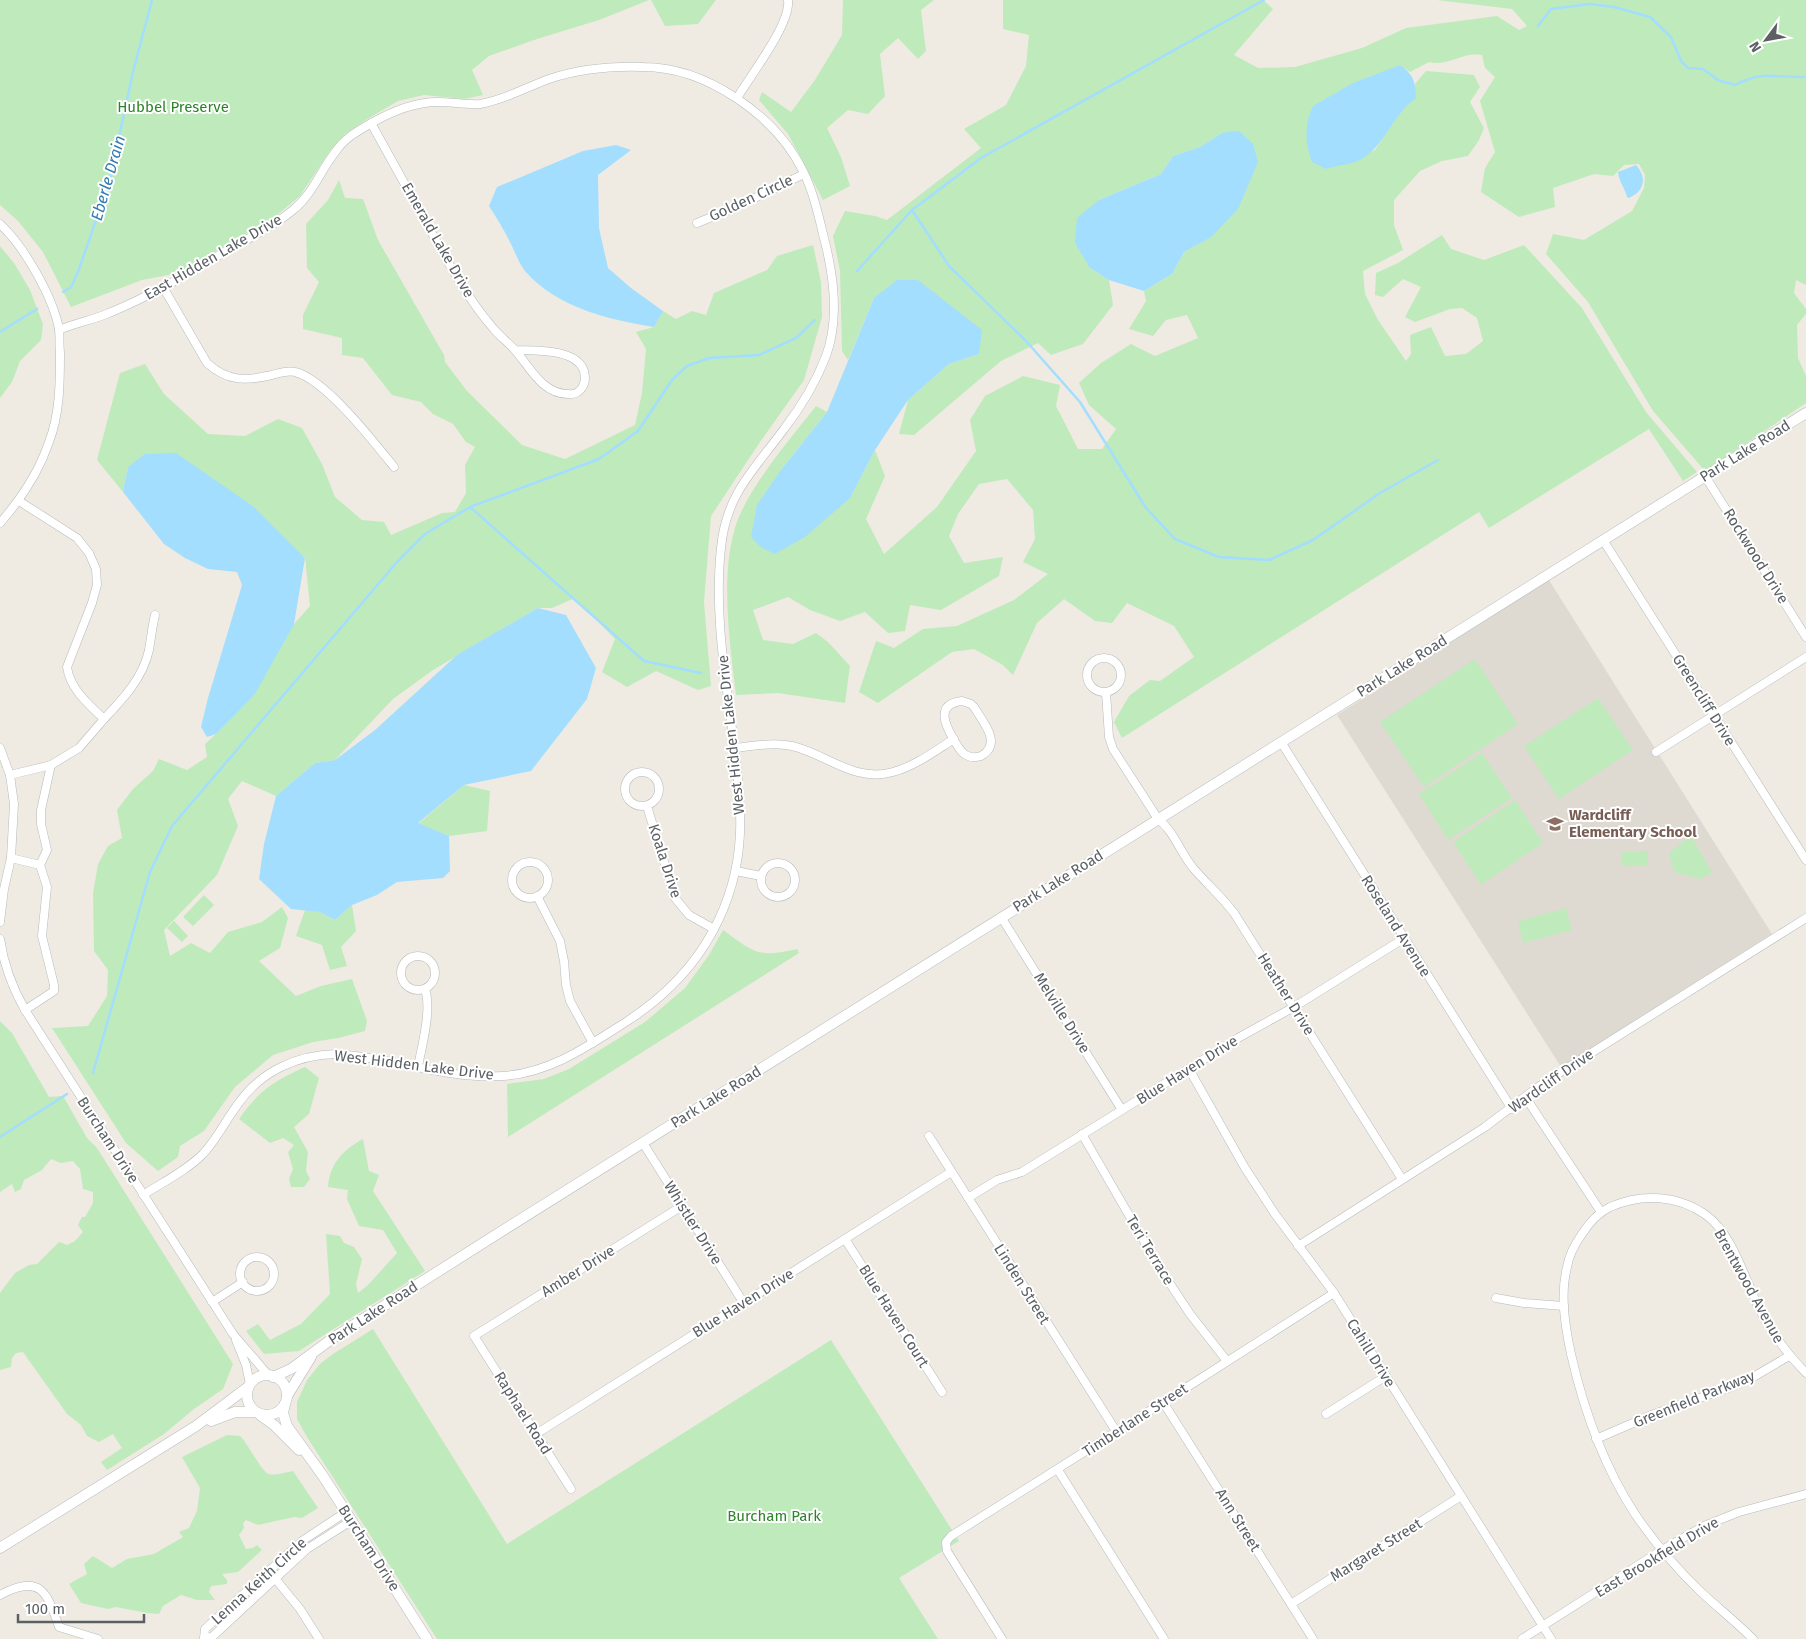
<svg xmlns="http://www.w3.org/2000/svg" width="1806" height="1639" font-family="'Fira Sans',sans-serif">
  <rect width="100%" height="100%" fill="#efebe2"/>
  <path fill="#dfdad1" d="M1549,580L1772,934L1561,1067L1337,715Z"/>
  <g fill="#bfeabc">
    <path d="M0,0H649L599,20L537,39L489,56L472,70L483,95L464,99L424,95L398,101L369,118L345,134L329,152L300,196L272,219L178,273L142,280L71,307L43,252L18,221L0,205Z"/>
    <path d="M651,0H716L698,24L665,26Z"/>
    <path d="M843,0H934L921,10L926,51L918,59L898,38L880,54L885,96L868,114L848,110L827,128L841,157L850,186L823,200L788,134L759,100L762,92L791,112L815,80L842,35Z"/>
    <path d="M1003,0H1263L1273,9L1234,55L1258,68L1295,67L1362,48L1406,28L1497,16L1519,30L1527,26L1512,9L1437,0H1806V285L1796,280L1794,293L1806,309V314L1797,325L1798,358L1806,376V403L1705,471L1653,411L1588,302L1546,254L1553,234L1584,240L1632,211L1644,188L1645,175L1639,164L1624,165L1613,176L1594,174L1553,188L1555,207L1519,217L1481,192L1485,168L1495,152L1480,101L1495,77L1485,68L1482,55C1460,52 1450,67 1429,62L1410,72L1400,65L1326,169L1375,150L1405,105L1415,98V84L1426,71L1474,75L1480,87L1470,102L1484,128L1479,140L1468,156L1442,161L1420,171L1394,200V225L1403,250L1363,271L1365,294L1378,320L1406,361L1411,354L1410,335L1431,327L1445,356L1466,354L1483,341L1477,318L1462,308L1450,309L1415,322L1405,317L1421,287L1403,279L1383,297L1375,295L1376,273L1398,263L1442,235L1451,249L1484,260L1524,245L1582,308L1646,412L1697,472L1683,481L1649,429L1489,528L1479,512L1122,738L1114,722L1129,696L1150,680L1160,681L1194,657L1174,626L1127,603L1112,623L1095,621L1064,599L1037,623L1013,675L1003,665L974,649L952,652L878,703L859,692L876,641L894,648L923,629L957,626L1014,600L1048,574L1023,562L1035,539L1033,510L1007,479L979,484L958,514L949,536L964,563L1003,557L999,576L941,610L910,605L905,631L888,633L865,612L840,621L810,610L788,597L753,610L763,640L793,644L816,633L828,642L850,666L845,703L778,693L736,695C730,644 720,578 735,528C746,490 791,438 816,406L827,412L781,470L850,498L875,450L885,476L866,519L884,554L937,507L976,451L970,420L985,396L1023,376L1060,385L1056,406L1078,449H1102L1116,429L1089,405L1079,383L1101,363L1131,344L1155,356L1198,338L1187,315L1166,320L1153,336L1129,329L1146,301L1144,291L1172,274L1184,252L1210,238L1222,133L1200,147L1173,156L1161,174L1099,200L1090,268L1109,280L1113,305L1083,344L1051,355L1038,343L1001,361L914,435L899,434L908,400L949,364L979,354L874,298L848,360L842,351L840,271L833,236L845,211L875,216L887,220L981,148L964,129L1006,105L1026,66L1029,35L1003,29Z"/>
    <path d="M339,180L345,198L363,199L378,240L444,355L445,362L467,391L522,445L565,459L635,425L642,393L646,349L636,332L654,327L663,311L676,319L692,311L706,315L714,293L767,270L777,256L813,245L821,282L822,317L804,380L760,442L711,516L704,602L711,686L698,690L656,671L627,687L602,672L615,639L575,598L552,608H538L433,670L393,699L335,760L315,763L276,796L242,781L228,799L238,826L217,875L164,930L170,956L191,943L210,953L228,932L262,922L282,907L288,918L280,948L259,961L296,996L321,986L352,979L367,1021L365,1031L338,1038L313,1042L273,1055L235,1087L204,1131L180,1146L178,1157L158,1171L126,1143L52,1028L88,1026L107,996L108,970L94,951L93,893L98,864L108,846L122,838L117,810L133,789L153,771L159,759L187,770L207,757L205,744L216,734L294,624L310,606L305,557L128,467L123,492L97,460L120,373L145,364L164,394L208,434L245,436L278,419L302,428L322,464L335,497L362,520L384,522L391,535L442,513L455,512L466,493L465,465L475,447L466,442L453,424L433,414L421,402L392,395L363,358L342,355V338L303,329V315L319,282L307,268L306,224L328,200Z"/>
    <path d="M0,246L14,263L30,290L43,324L41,340L20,361L12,382L0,398Z"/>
    <path d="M1475,659L1518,724L1424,787L1380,722Z"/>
    <path d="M1598,698L1633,750L1559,799L1524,746Z"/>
    <path d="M1482,753L1512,798L1448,840L1419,794Z"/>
    <path d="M464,785L490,791L487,831L449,836L418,824Z"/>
    <path d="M1515,800L1543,843L1481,885L1453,842Z"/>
    <path d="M1691,836L1712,872L1700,879L1674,872L1669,853Z"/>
    <path d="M1648,851V865L1622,866V852Z"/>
    <path d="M204,895L214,905L193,926L183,917Z"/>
    <path d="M352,905L356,931L341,947L347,966L330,970L322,945L296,936L305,910L320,912L335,920Z"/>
    <path d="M1566,908L1572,930L1523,943L1518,921Z"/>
    <path d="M174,921L188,936L182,942L167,928Z"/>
    <path d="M723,930C755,953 758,958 797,949L799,953L508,1137L507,1084L544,1079L569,1069L645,1022L685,988L709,955Z"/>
    <path d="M0,1021L12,1033L49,1097L63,1096L87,1138L97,1148L233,1364L223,1389L194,1409L164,1434L107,1470L101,1462L122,1448L113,1434L99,1442L87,1436L81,1425L67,1414L23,1352L16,1353L12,1358L11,1367L0,1370V1293L15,1273L29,1265L37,1264L59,1242L67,1245L75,1241L83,1232L78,1225L82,1217H85L93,1203V1192L83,1189L80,1169L73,1161L61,1163L51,1159L42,1170L24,1180L21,1189L15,1192L12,1184L0,1192Z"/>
    <path d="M305,1067L319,1078L309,1114L294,1127L308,1152L306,1171L310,1179L304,1187H291L289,1179L293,1169L288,1152L294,1145L283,1138L270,1143L239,1119C260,1090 272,1082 305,1067Z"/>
    <path d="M363,1139L369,1171L379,1175L373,1191L425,1271L299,1351L264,1354L246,1331L258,1324L270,1340L301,1324L330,1294L326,1234L340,1236L344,1243L354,1247L362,1259L356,1284L358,1293L368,1285L397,1253L383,1230L359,1226L347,1199L348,1190L328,1187C330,1163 343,1150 363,1139Z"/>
    <path d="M373,1329L507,1544L831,1340L959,1541L899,1578L938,1639H437L307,1437L297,1419V1402L307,1380L320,1364L333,1354Z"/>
    <path d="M227,1435L240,1436C248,1443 261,1472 269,1474C276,1476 286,1472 293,1471L318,1508L302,1518L294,1517L258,1525L246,1520L243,1523L244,1528L239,1535L246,1549L253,1548L257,1545L262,1550L238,1572L222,1574L227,1580V1584L211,1586L209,1592L215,1600H197L181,1595L163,1606L159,1614L147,1613L116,1607L108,1609L81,1603L69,1584L87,1574L84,1564L93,1556L112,1568L127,1559L154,1554L183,1537L179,1532L189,1528L197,1511L200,1488L182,1457Z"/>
  </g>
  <g fill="#a3deff">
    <path d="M1400,65C1414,75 1415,81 1416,98C1393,114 1386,144 1363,158C1353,165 1337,165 1326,169L1312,162C1305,143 1304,125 1313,106L1353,83Z"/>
    <path d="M1239,131L1253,144L1258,162L1238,209L1210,238L1184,252L1172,274L1144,291L1109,280L1090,268L1075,243L1077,218L1099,200L1161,174L1173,156L1200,147L1222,133Z"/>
    <path d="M616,145L631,150L598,175L599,228L608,268L631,288L663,311L654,327C609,320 556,307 525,271C518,262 514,249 509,240C503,228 496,217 489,206L497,187L583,151Z"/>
    <path d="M1636,165C1647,177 1645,191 1629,198L1627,197C1625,188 1619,182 1618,172Z"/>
    <path d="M897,280H918L982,330L979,354L949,364L908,400L875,450L850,498L805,537L775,554L762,548L751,537L757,505L781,470L827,412L874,298Z"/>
    <path d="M176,453L254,507L305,558L294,624L255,694L216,734L207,737L201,727L208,698L242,585L237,572L208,569L185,558L164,544L123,492L128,467L145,454Z"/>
    <path d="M538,608L566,615L596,668L587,699L531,771L464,785L418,823L449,836L450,871L443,878L397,882L377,895L352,905L335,920L320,912L291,909L259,879L264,844L276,796L315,763L335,760L375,730L457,655Z"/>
  </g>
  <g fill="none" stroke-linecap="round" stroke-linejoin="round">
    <g stroke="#a3deff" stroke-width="2.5">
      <path d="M1538,26L1551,9L1590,4L1614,7L1650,17L1671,37L1681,61L1688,68L1703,69L1718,80L1735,85C1764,70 1777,78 1806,77"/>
      <path d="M912,210L949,266L1026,341L1080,402L1146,508L1175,539L1219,557L1269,560L1313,540L1380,493L1438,460"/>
      <path d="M857,271L912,210L981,158L1264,0"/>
      <path d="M63,292L71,287L78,272L109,183L133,72L152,0"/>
      <path d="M0,332L37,309"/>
      <path d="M470,507L644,661L701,673"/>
      <path d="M93,1073L150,872L172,826L397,562L425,534L470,507L599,459L638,431L672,380L687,366L709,358L759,355L796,338L815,320"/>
      <path d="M0,1137L67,1094"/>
    </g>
    <g stroke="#b5babe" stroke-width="9">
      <g id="street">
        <path d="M737,98C750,76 791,24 788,0"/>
        <path d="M371,123C390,157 409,192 428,226C447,261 467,298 493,328C499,336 508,342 515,350C529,366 542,394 568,394C574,395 580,392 583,386C586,381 585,376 584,371C576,348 535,351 515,350"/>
        <path d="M697,223L734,208L804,174"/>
        <path d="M0,224C24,246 53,297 59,329C60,337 59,345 60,352C60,382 60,414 49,442C39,472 21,499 0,523"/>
        <path d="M163,287L207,363C228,382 246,381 272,375C279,373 288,370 295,372C325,379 374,442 394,467"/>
        <path d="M59,330C75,323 93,320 109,313C151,296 191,272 230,249C251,237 274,226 293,210C313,194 320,171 336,151C344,139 356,132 368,125C390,112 413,102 438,102C452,102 466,105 480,104C504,100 527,87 549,79C579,69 611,66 643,67C706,67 775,115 803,171C814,193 819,218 825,242C834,278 839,321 826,356C816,382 801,407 784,429C754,470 726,494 721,548C714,611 725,674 733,736C742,809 749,864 713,931C692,970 663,998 626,1022C588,1046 550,1073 503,1076C447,1080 392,1057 336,1054C297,1055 261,1071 238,1104C226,1120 217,1139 203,1154C186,1171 163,1182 143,1195"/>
        <path d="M1705,476L1806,637"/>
        <path d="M19,501L77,538L89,553L96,569L97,585L92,603L67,667C70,689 89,705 104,719L79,748L51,765L41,810V824L47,850L40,865L47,887L42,936L54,985V991L25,1010"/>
        <path d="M1603,540L1806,860"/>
        <circle cx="1104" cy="675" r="17"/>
        <path d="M1106,692L1109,737L1113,749L1158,819C1174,831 1181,854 1194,869C1207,884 1222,897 1234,913L1402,1179"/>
        <path d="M962,701L971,704L974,707C983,722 1003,744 981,756C975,758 971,758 966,755C960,752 957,745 954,740C945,725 935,704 962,701Z"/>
        <path d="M104,719C123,699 143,678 149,650C151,639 152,627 155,615"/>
        <path d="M1281,742L1512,1109"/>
        <path d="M0,748L10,775L14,804L11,858L4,889L0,922"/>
        <path d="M734,748C753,746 773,742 792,746C827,754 854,783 893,772C915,766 935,751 954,739"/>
        <path d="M1656,752L1806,657"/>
        <circle cx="642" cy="789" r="17"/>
        <path d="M10,775L51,765"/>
        <path d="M647,806L675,898L689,915L714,929"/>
        <path d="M11,858L40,865"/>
        <circle cx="530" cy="880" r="18"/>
        <circle cx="778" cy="880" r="17"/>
        <path d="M736,871L761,876"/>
        <path d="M537,896L560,941L564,961L566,985L570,1001L593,1043"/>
        <path d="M1001,917L1122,1110"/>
        <path d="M0,939C4,966 12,987 25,1010L233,1334L269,1376"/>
        <circle cx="418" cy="973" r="17"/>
        <path d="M418,1067C422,1044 432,1011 425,989"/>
        <path d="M1189,1069L1245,1168L1275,1214L1334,1293L1551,1639"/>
        <path d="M1526,1098L1601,1212"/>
        <path d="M1082,1134L1159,1267L1190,1314L1227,1361"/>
        <path d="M929,1136L1116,1431"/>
        <path d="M643,1143L743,1302"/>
        <path d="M968,1198L997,1180L1022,1172L1238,1038L1294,1007L1403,939"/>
        <path d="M845,1239L942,1392"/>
        <path d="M1298,1246L1485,1127L1538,1087L1561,1072L1806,918"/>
        <circle cx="257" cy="1274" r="17"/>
        <path d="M1496,1298L1524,1303L1564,1306"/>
        <path d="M212,1302L243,1282"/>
        <path d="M236,1340L246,1365L250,1384"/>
        <path d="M1163,1402L1313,1639"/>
        <path d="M1326,1414L1386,1376"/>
        <path d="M536,1434L951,1172"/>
        <path d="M1596,1439L1654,1414L1731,1387L1755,1376L1789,1356"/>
        <path d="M1058,1470L1164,1639"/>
        <path d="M571,1489L474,1336L682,1206"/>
        <path d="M346,1512L302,1541L205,1629L204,1638L212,1637L307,1549L351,1521"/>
        <path d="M273,1576L300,1609L319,1639"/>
        <path d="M0,1595C40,1574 47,1591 59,1627L98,1639"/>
        <path d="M1291,1604L1461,1496"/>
        <path d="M1002,1639L947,1551L946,1542L951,1536C1079,1456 1207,1375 1334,1293"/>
        <path d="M1522,1639L1662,1550L1704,1526L1739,1512L1806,1494"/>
        <path d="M1753,1639C1736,1622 1717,1607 1700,1591C1675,1567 1654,1542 1635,1514C1603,1465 1584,1411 1571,1354C1565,1326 1560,1295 1567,1267C1569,1255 1575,1244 1582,1234C1589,1223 1598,1213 1610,1207C1642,1193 1678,1195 1706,1215C1735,1236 1746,1285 1763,1316C1775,1337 1789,1356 1806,1373"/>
      </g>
    </g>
    <g stroke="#b6bbc1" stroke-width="11">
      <g id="secondary">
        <circle cx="267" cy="1395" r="20"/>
        <path d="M273,1377L291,1369L333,1338L494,1236L1806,413"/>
        <path d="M287,1396L311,1357"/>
        <path d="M285,1404L283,1413L287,1426L323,1476L427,1639"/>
        <path d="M260,1415L274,1425L299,1450"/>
        <path d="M211,1421L235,1412H256"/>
        <path d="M0,1548L196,1426L248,1387"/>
      </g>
    </g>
    <use href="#street" stroke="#fff" stroke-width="8"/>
    <use href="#secondary" stroke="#fff" stroke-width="10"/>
  </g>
  <defs>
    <g id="school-bare" transform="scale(1.35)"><path d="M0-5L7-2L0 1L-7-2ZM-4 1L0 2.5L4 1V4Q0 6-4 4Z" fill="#8d6e63" stroke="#fff" stroke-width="2.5" paint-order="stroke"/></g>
  </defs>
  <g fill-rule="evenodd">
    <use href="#school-bare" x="1555" y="824"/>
  </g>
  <g text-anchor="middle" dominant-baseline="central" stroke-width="4" stroke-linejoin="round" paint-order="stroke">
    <g font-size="15" fill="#2e842b" stroke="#fff">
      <text x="173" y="107">Hubbel Preserve</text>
      <text x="774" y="1516">Burcham Park</text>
    </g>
    <g font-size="15" fill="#5b6065" stroke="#fff">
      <text transform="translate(751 198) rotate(-25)">Golden Circle</text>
      <text transform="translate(438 240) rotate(60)">Emerald Lake Drive</text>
      <text transform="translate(213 257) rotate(-30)">East Hidden Lake Drive</text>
      <text transform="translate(1745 451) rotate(-32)">Park Lake Road</text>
      <text transform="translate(1756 556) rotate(58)">Rockwood Drive</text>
      <text transform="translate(1402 666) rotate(-32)">Park Lake Road</text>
      <text transform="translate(1704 700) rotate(58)">Greencliff Drive</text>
      <text transform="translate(731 735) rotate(-96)">West Hidden Lake Drive</text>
      <text transform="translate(665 861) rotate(72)">Koala Drive</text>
      <text transform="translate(1058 881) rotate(-32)">Park Lake Road</text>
      <text transform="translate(1396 926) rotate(58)">Roseland Avenue</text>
      <text transform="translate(1286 994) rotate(58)">Heather Drive</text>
      <text transform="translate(1062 1013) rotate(58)">Melville Drive</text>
      <text transform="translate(414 1065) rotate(7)">West Hidden Lake Drive</text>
      <text transform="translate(1187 1070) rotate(-32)">Blue Haven Drive</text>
      <text transform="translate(1551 1081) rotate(-35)">Wardcliff Drive</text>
      <text transform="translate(716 1097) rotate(-32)">Park Lake Road</text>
      <text transform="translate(108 1140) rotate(57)">Burcham Drive</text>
      <text transform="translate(693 1223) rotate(58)">Whistler Drive</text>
      <text transform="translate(1150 1250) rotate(59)">Teri Terrace</text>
      <text transform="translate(578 1271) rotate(-32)">Amber Drive</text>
      <text transform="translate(1022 1284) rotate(58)">Linden Street</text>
      <text transform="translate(1749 1286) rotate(61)">Brentwood Avenue</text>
      <text transform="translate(743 1303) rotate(-32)">Blue Haven Drive</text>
      <text transform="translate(373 1313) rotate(-33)">Park Lake Road</text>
      <text transform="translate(894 1316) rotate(58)">Blue Haven Court</text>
      <text transform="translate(1371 1353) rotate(58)">Cahill Drive</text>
      <text transform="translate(1694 1399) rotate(-22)">Greenfield Parkway</text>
      <text transform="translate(523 1413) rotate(58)">Raphael Road</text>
      <text transform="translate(1135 1420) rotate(-33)">Timberlane Street</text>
      <text transform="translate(1238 1520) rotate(58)">Ann Street</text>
      <text transform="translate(369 1548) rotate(57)">Burcham Drive</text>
      <text transform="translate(1376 1550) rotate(-32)">Margaret Street</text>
      <text transform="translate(1657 1557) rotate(-31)">East Brookfield Drive</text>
      <text transform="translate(259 1581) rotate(-42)">Lenna Keith Circle</text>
    </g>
    <g font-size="15" font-weight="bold" fill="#785e54" stroke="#fff" text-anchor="start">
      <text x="1569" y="815">Wardcliff<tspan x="1569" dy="17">Elementary School</tspan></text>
    </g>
    <g font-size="16" font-style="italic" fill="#327bb3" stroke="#fff">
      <text transform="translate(108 178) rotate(-74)">Eberle Drain</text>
    </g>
  </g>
  <g transform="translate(1766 40) rotate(238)" stroke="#ffffff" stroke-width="4" paint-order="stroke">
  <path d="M0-4L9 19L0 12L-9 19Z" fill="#5b6065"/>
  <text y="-8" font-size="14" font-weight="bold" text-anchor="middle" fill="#5b6065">N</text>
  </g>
  <path d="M18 1614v8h126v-8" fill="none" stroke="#5b6065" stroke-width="2.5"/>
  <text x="25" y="1614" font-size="15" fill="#5b6065" stroke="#ffffff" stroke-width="4" paint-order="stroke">100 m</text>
</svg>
